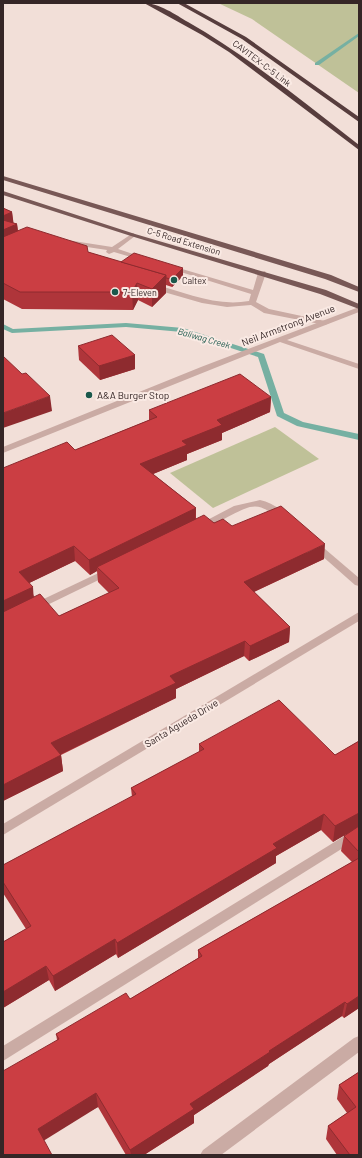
<svg xmlns="http://www.w3.org/2000/svg" width="362" height="1158" font-family="Barlow,sans-serif">
  <rect width="100%" height="100%" fill="#f2dfd8"/>
  <g fill="#bfc198">
    <path d="M218,3H359V93L252,19Z"/>
    <path d="M275,427L319,459L213,508L170,473Z"/>
  </g>
  <g fill="none" stroke-linecap="round" stroke-linejoin="round">
    <g fill="#76b0a2" fill-rule="evenodd">
      <path d="M359,33V36L319,65H315V63Z"/>
      <path d="M126,323L183,328L264,354L284,413L303,422L359,434V440L297,426L277,416L258,357L182,332L126,327L12,333L3,329V324L13,329Z"/>
    </g>
    <g fill="#caaba4" fill-rule="evenodd">
      <path d="M133,233L136,235L135,236L118,249L145,258V260H141L114,252L109,254L106,252L107,250L67,244L64,242L67,240L112,247Z"/>
      <path d="M168,266H172L253,290L258,273L265,271L266,273L256,302L269,309L325,321L329,323L325,325L264,313L251,305L227,307L202,303L150,288L149,286L153,284C185,292 215,307 249,301L251,294L168,268Z"/>
    </g>
    <g fill="#caaba4" fill-rule="evenodd">
      <path d="M359,307V312L287,340L359,364V369L280,342L3,453V447L201,367Z"/>
      <path d="M260,500C271,502 281,509 288,518L286,520C275,523 269,503 250,507C237,510 205,532 196,529L194,527L234,506Z"/>
      <path d="M315,542L318,543L359,578V586L355,585L312,547L310,545L312,543Z"/>
      <path d="M109,568L113,569L114,571L113,573L39,609H31L30,607L31,605Z"/>
      <path d="M359,612V621L3,835V824Z"/>
      <path d="M359,827V838L3,1061V1046Z"/>
      <path d="M359,1036V1052L221,1155H200L203,1150L354,1038Z"/>
    </g>
    <g fill="#785856" fill-rule="evenodd">
      <path d="M3,176L331,275L359,287V292L325,279L3,180Z"/>
      <path d="M3,191L135,234L326,290L359,304V309L320,294L131,236L3,195Z"/>
    </g>
    <g fill="#573d3d" fill-rule="evenodd">
      <path d="M144,3C159,3 176,15 188,22C249,57 304,102 359,145V150L229,52L202,35Z"/>
      <path d="M177,3H184L246,37L359,117V122L242,39Z"/>
    </g>
  </g>
  <g fill="#af353a" fill-rule="evenodd">
    <path d="M3,208L12,212L13,223L17,224L18,231L121,262L183,268V276L172,287L166,285V293L152,307L138,300L133,310L22,309L3,299Z"/>
    <path d="M78,346L135,355V369L100,380L79,360Z"/>
    <path d="M271,397L270,412L222,433V440L187,454V460L153,474L196,508V519L232,526L324,559L254,592L290,627L289,642L249,661L244,656L176,689V698L61,755L63,771L3,801V468L75,450L149,420V410ZM75,561L90,575L97,571L98,582L109,593L59,616L34,597L29,583Z"/>
    <path d="M359,741V1008L344,1018L342,1016L269,1064L268,1066L194,1115V1123L144,1155H126L98,1107L3,1155L57,1040L56,1034L130,999L198,958V950L352,862L341,851L344,836L349,832L333,842L321,830L276,856V863L118,958L116,954L55,991L49,980L3,1008V942L26,929L3,893V865L132,797L131,788L199,752V744L335,755Z"/>
    <path d="M359,1072V1155H337L326,1139L328,1126L347,1113L337,1099L339,1085Z"/>
  </g>
  <g fill="#8e2b2f">
    <path d="M12,212L14,226L17,224L19,241L3,247V216Z"/>
    <path d="M183,268V276L172,287V279Z"/>
    <path d="M166,275V293L152,307V289Z"/>
    <path d="M137,283L138,300L133,310L132,292Z"/>
    <path d="M135,355V369L100,380L99,366Z"/>
    <path d="M50,396L52,411L3,428V413Z"/>
    <path d="M271,397L270,412L222,433V440L187,454V460L141,479L140,464L217,420Z"/>
    <path d="M196,508L195,524L97,567V571L90,575L89,560Z"/>
    <path d="M325,544L324,559L243,597L244,582Z"/>
    <path d="M74,546L75,561L21,587L19,572Z"/>
    <path d="M33,587L34,602L3,617V601Z"/>
    <path d="M290,627L289,642L249,661L250,646Z"/>
    <path d="M245,641L244,656L176,689V698L53,758L51,743L170,676Z"/>
    <path d="M61,755L63,771L3,801V785Z"/>
    <path d="M359,813V827L333,842L335,826Z"/>
    <path d="M324,814L321,830L276,856V863L118,958L117,943L273,844Z"/>
    <path d="M115,939L116,954L55,991L53,976Z"/>
    <path d="M46,966L49,980L3,1008V992Z"/>
    <path d="M359,996V1008L344,1018L347,1004Z"/>
    <path d="M345,1002L342,1016L269,1064L268,1066L194,1115V1123L144,1155H131L130,1150L190,1104L269,1051Z"/>
    <path d="M96,1093L98,1107L40,1143L38,1129Z"/>
  </g>
  <g fill="#cb3e43" stroke="#8e2b2f">
    <path d="M3,208L12,212L3,216Z"/>
    <path d="M3,220L17,224L3,230Z"/>
    <path d="M27,227L87,246L88,252L166,275L152,289L137,283L132,292H20L3,283V237Z"/>
    <path d="M134,253L183,268L172,279L166,278V275L121,262Z"/>
    <path d="M112,335L135,355L99,366L78,346Z"/>
    <path d="M3,356L22,374L26,373L50,396L3,413Z"/>
    <path d="M240,374L271,397L217,420L222,425L182,441L187,445L140,464L196,508L89,560L74,546L19,572L33,587L3,601V468L67,442L75,450L157,417L149,410Z"/>
    <path d="M281,506L325,544L244,582L290,627L250,646L245,641L170,676L176,683L51,743L61,755L3,785V612L40,594L59,616L119,588L97,567L204,515L214,523L223,519L232,526Z"/>
    <path d="M279,700L335,755L359,741V813L335,826L324,814L273,844L277,848L117,943L115,939L53,976L46,966L3,992V942L31,926L3,882V865L136,794L131,788L204,749L199,744Z"/>
    <path d="M359,826V852L344,836Z"/>
    <path d="M359,858V996L347,1004L345,1002L269,1051L270,1052L190,1104L194,1109L130,1150L96,1093L38,1129L52,1155H3V1071L59,1039L56,1034L126,993L130,999L202,956L198,950Z"/>
    <path d="M359,1072V1155H350L328,1126L356,1107L339,1085Z"/>
  </g>
  <g fill="#1a584b" stroke="#faeae4" stroke-width="1.5">
    <circle cx="174" cy="280" r="4"/>
    <circle cx="115" cy="292" r="4"/>
    <circle cx="89" cy="395" r="4"/>
  </g>
  <g text-anchor="middle" dominant-baseline="central" stroke-width="4" stroke-linejoin="round" paint-order="stroke">
    <g font-size="9" fill="#352626" stroke="#faeae4">
      <text transform="translate(262 63) rotate(37)">CAVITEX–C-5 Link</text>
      <text transform="translate(184 241) rotate(17)">C-5 Road Extension</text>
    </g>
    <g font-size="9" fill="#352626" stroke="#faeae4" text-anchor="start">
      <text x="182" y="280">Caltex</text>
      <text x="123" y="292">7-Eleven</text>
    </g>
    <g font-size="9" font-style="italic" fill="#1a584b" stroke="#faeae4">
      <text transform="translate(204 338) rotate(16)">Baliwag Creek</text>
    </g>
    <g font-size="10" fill="#352626" stroke="#faeae4">
      <text transform="translate(288 325) rotate(-21)">Neil Armstrong Avenue</text>
      <text transform="translate(181 723) rotate(-31)">Santa Agueda Drive</text>
    </g>
    <g font-size="10" fill="#352626" stroke="#faeae4" text-anchor="start">
      <text x="97" y="395">A&amp;A Burger Stop</text>
    </g>
  </g>
  <rect width="362" height="1158" fill="none" stroke="#352626" stroke-width="8"/>
</svg>
